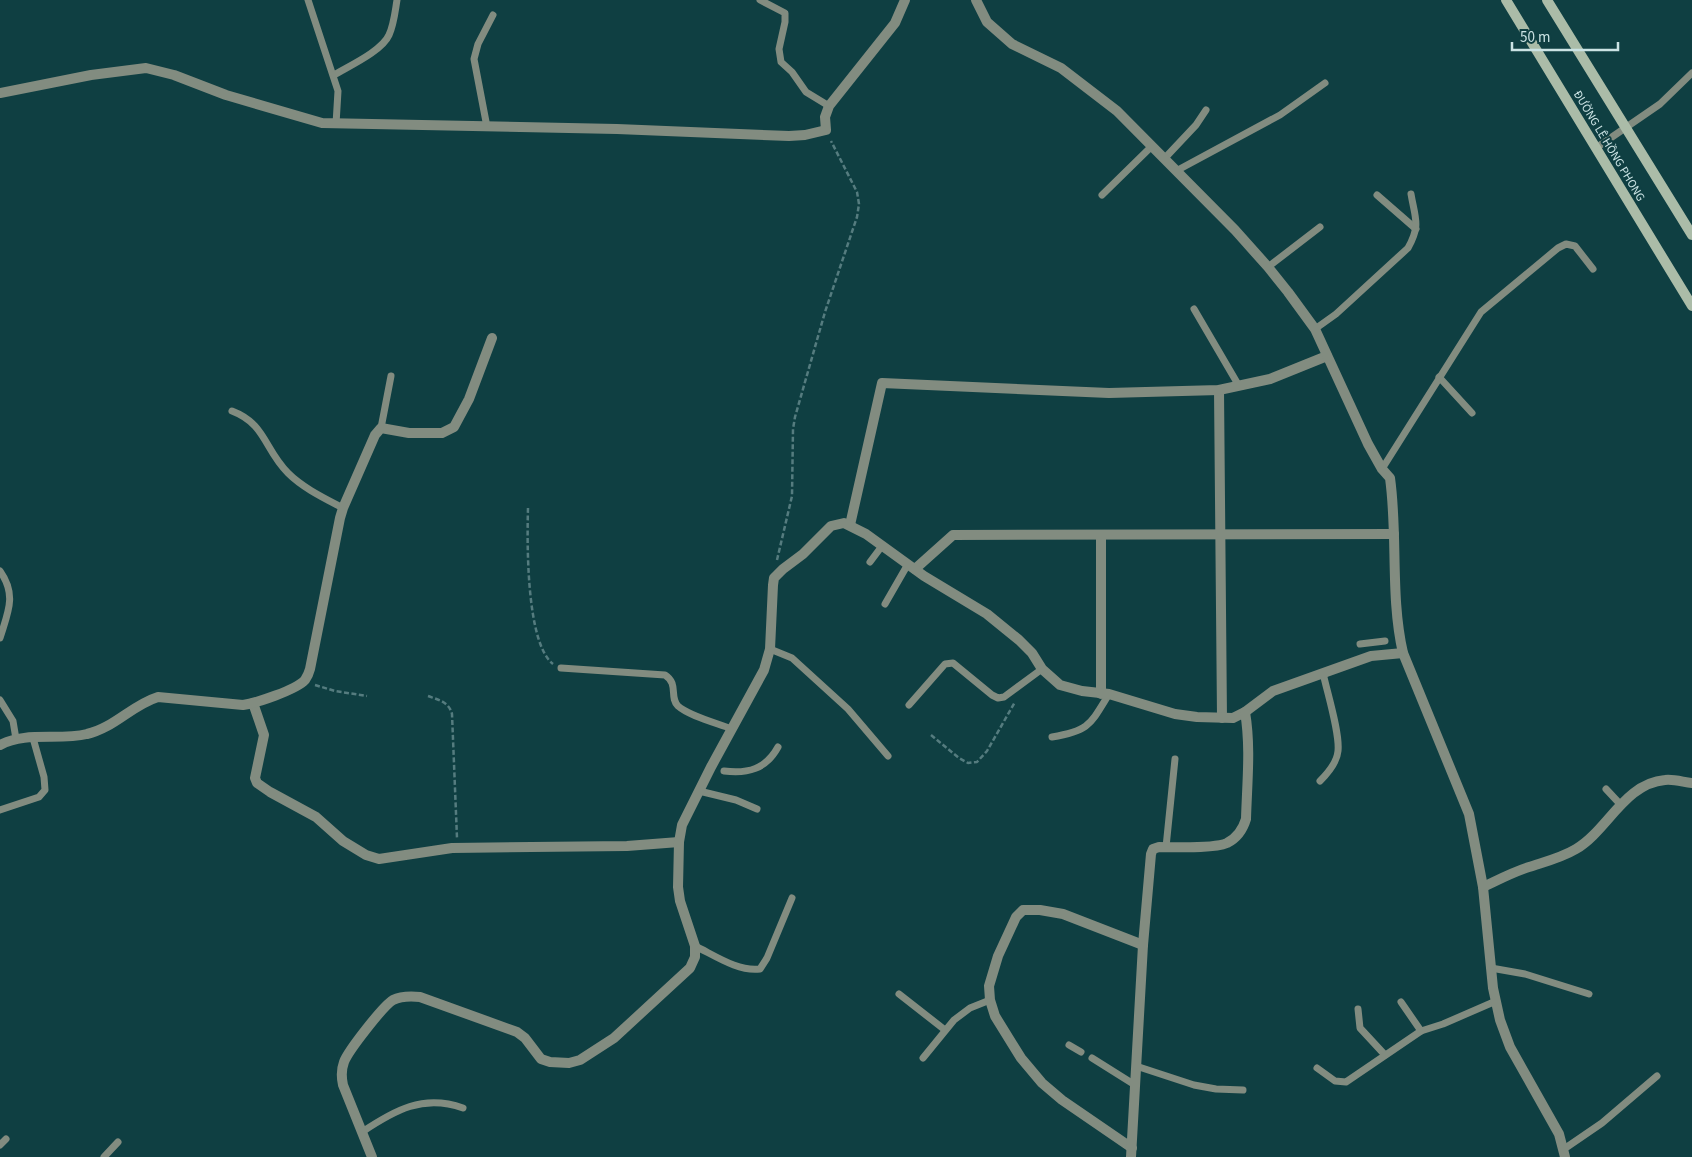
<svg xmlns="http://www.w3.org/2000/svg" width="1692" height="1157" font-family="'Source Sans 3',sans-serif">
  <rect width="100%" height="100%" fill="#0f3f42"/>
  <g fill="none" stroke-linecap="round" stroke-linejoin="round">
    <g stroke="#557c7f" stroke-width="2.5" stroke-dasharray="5 2.5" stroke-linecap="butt">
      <path d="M528,508C527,542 526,643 553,664"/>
      <path d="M777,560L792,496L793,429L795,417L825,312L857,217L859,204L857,192L831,141"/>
      <path d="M315,685L335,691L367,696"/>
      <path d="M428,696C439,700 449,702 452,714L457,838"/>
      <path d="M931,735L959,758L968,763L977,762L987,751L1015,702"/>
    </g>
    <g stroke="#828c80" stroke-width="7">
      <path d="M308,0L338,91L336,124"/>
      <path d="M760,0L785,13V22L779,49L781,62L792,72L806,92L829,106"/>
      <path d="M334,75C349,66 382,51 389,35C394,24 395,12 397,0"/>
      <path d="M487,127L474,59L478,44L493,15"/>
      <path d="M1596,148L1660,104L1692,73"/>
      <path d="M1164,159L1196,125L1206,110"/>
      <path d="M1176,171L1280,115L1325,83"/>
      <path d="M1102,195L1152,146"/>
      <path d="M1377,195L1416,229"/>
      <path d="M1268,267L1320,227"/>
      <path d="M1194,309L1239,386"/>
      <path d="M1315,329L1336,314L1408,248C1421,225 1415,218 1411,194"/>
      <path d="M1439,377L1472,413"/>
      <path d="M232,411C266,424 264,449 288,473C303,488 324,498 343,508"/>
      <path d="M381,428L391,376"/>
      <path d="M1382,469L1481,312L1558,248L1566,244L1575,246L1593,269"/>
      <path d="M870,562L882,546"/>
      <path d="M0,571C17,595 8,612 0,638"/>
      <path d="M885,604L908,564"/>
      <path d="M1360,644L1385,641"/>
      <path d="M770,649L792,658L848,709L888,756"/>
      <path d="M561,668L665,675C679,684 669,697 678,706C689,716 717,723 732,729"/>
      <path d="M0,700L13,721L16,739"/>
      <path d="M909,705L945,664L953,663L992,695L998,698L1004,697L1042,669"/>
      <path d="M1052,737C1089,731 1090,725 1109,694"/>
      <path d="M724,771C748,774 766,769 778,747"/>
      <path d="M1320,781C1328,773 1337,763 1338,751C1340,733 1327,692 1323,673"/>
      <path d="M1606,789L1620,804"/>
      <path d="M699,791L736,800L757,809"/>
      <path d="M0,810L39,797L45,790L44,777L33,738"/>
      <path d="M1166,847L1175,759"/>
      <path d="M695,946C714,955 738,972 760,969L767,958L792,898"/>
      <path d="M1491,968L1525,974L1589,994"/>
      <path d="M899,994L945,1030"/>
      <path d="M1401,1002L1421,1031"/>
      <path d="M1358,1009L1360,1028L1385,1055"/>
      <path d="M1069,1045L1081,1052"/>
      <path d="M923,1058L954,1020L970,1008L990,1000"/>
      <path d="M1092,1058L1135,1085"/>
      <path d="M1136,1066L1194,1085L1216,1089L1243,1090"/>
      <path d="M1317,1068L1335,1081L1346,1082L1421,1031L1443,1024L1496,1001"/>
      <path d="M362,1132C395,1110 423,1094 463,1108"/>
      <path d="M0,1145L6,1139"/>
      <path d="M1564,1149L1602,1123L1657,1076"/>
      <path d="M104,1157L118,1142"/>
    </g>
    <g stroke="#828c80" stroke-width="10">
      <path d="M0,93L91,75L146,68L174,75L226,95L322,123L617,129L789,136L805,135L826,130L825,117L829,106L895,23L905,0"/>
      <path d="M1219,390L1222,718"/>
      <path d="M850,525L882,383L1109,393L1219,390L1270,379L1327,356"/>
      <path d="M1101,535V694"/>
      <path d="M915,569L953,535L1394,534"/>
      <path d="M253,703L264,735L255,778L257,783L270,792L316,817L343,841L366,855L379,859L452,848L627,846L679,842"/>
      <path d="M0,745C26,731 59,741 87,734C114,728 132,705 158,697L243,705C256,703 296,690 305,680C307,677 309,673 310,669L340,518L343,508L375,435L381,428L409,433H442L454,427L469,399L492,338"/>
      <path d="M1483,887C1498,880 1513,872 1529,867C1544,862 1561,858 1576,849C1607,831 1625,783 1665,780C1674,779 1683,782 1692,783"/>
      <path d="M1132,1148L1062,1100L1042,1083L1021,1058L995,1016L990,1000L989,986L998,956L1016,917L1023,910H1040L1063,914L1143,945"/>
      <path d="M372,1157L343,1085C341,1076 341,1070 344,1062C348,1051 383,1006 393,1000C401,996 410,996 420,997L517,1032L525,1038L541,1059L550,1062L569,1063L580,1060L614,1038L690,968L695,957V946L680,901L678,887L679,842L682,825L711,767L764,670L770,649L773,585L774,578L783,569L803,554L831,526L844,523L866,534L924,576L987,614L1019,640L1032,653L1042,669L1060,685L1082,691L1109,694L1175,714L1197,717L1233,718L1245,712L1273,691L1371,656L1403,653"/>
      <path d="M1131,1157L1143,945L1151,854L1153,849L1159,847C1175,847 1213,849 1227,843C1237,838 1243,829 1246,819C1247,783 1251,747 1245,712"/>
    </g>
    <path stroke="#828c80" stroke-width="10" d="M976,0L987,22L1012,44L1061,68L1117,111L1235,230L1268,267L1288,292L1315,329L1368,444L1382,469L1390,478C1398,535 1390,597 1403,653L1469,814L1483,887L1493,988L1500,1020L1510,1047L1559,1134L1565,1157"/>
    <g stroke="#abbca8" stroke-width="10">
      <path d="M1506,0L1692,306"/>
      <path d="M1547,0L1692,235"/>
    </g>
  </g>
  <g text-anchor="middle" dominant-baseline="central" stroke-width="4" stroke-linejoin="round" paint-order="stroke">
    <g font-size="12" fill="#cbe3e4" stroke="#0f3f42">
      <text transform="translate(1609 146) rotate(59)">ĐƯỜNG LÊ HỒNG PHONG</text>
    </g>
  </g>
  <path d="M1512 42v8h106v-8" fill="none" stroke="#cbe3e4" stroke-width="2.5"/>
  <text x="1520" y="42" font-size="15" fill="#cbe3e4" stroke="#0f3f42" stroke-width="4" paint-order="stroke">50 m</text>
</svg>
